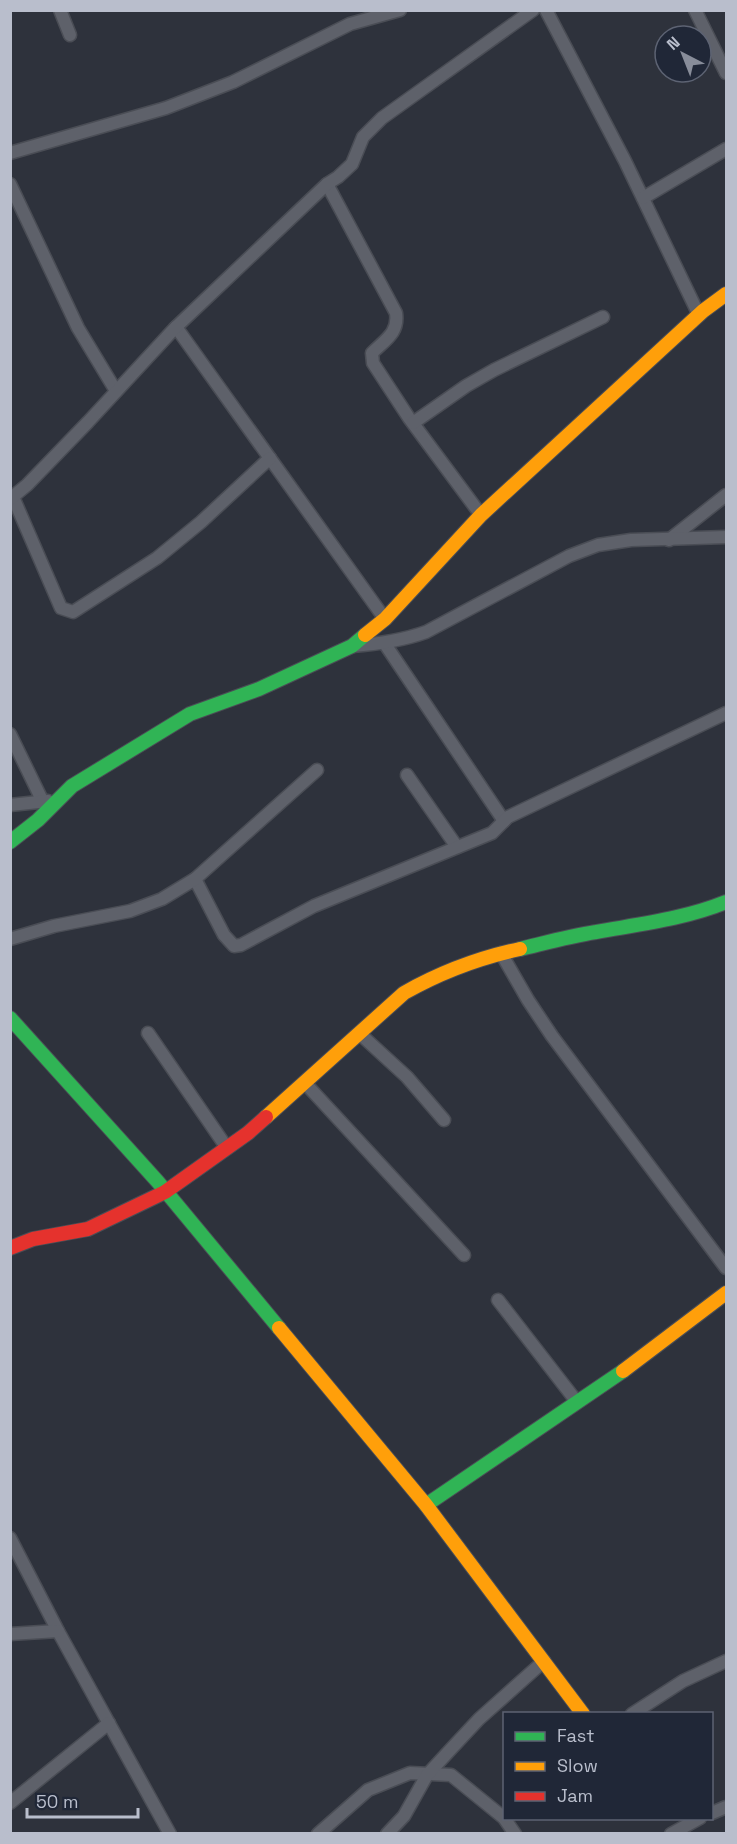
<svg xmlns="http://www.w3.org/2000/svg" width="737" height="1844" font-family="'Space Grotesk',sans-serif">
  <rect width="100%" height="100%" fill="#2e323c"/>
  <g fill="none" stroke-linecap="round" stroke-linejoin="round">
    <g stroke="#4a4d55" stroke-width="15">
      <g id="street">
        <path d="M60,10L70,35"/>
        <path d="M546,10L625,161L699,315"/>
        <path d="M695,10L726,73"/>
        <path d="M10,153L166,108L233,82L350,24L400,10"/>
        <path d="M10,184L78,328L116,391"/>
        <path d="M327,184L396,313C399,333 385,340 372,353L373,363L409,418L481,515"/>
        <path d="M643,198L726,149"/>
        <path d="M176,327L385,619"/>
        <path d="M413,423L466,386L494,370L603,317"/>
        <path d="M13,497L61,608L73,612L157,558L201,522L270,458"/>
        <path d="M10,499L27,485L88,422L174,329L327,184L338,177L352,164L363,137L382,118L533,10"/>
        <path d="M669,540L726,495"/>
        <path d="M385,644L504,821"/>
        <path d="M352,646C378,644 401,641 426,632L569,556L598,545L631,540L726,537"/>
        <path d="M10,734L43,802"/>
        <path d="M407,775L457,847"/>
        <path d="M10,805L48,801"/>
        <path d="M195,879L224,935L234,946L241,945L314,906L492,833L508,817L726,713"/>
        <path d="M10,939L54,926L130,911L162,899L195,879L317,770"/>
        <path d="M501,953L528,1000L552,1036L726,1268"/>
        <path d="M148,1033L227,1148"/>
        <path d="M359,1033L407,1077L444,1120"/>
        <path d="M305,1083L464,1255"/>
        <path d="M498,1300L577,1402"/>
        <path d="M10,1538L58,1631L170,1834"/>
        <path d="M10,1634L58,1631"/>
        <path d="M632,1714L683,1681L726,1661"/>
        <path d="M10,1803L109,1723"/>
        <path d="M712,1813L726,1807"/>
        <path d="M318,1834L368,1790L410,1773L451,1775L504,1818L515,1834"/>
        <path d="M387,1834L404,1816L427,1775L451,1749L479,1719L544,1661"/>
        <path d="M671,1834L700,1818"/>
      </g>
    </g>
    <g stroke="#4a4d55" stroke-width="16">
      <g id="fast">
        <path d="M10,842L38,820L72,786L190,714L259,689L352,646L365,635"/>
        <path d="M520,949C545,943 570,936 596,932C640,924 684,919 726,902"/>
        <path d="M10,1018L158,1182L279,1328"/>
        <path d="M426,1505L623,1371"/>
      </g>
    </g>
    <g stroke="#4a4d55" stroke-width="16">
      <g id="slow">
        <path d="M365,635L385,619L481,515L703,311L726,294"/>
        <path d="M266,1117L404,993C441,972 478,958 520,949"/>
        <path d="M279,1328L426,1505L583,1714"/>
        <path d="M623,1371L726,1293"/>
      </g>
    </g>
    <g stroke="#4a4d55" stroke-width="16">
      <path id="jam" d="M10,1248L33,1239L88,1229L165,1192L248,1133L266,1117"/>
    </g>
    <use href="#street" stroke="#5e616a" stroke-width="12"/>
    <use href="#fast" stroke="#30b455" stroke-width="14"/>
    <use href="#slow" stroke="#ff9f0a" stroke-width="14"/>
    <use href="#jam" stroke="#e5322d" stroke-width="14"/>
  </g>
  <rect width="737" height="1844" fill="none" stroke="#b9becc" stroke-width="24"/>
  <rect x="503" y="1712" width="210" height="108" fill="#202737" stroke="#5d6373" stroke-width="1.5"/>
  <rect x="515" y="1732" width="30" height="9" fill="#30b455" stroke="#5d6373" stroke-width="1.5"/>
  <text x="557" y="1742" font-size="18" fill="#b9becc">Fast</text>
  <rect x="515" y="1762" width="30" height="9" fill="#ff9f0a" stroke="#5d6373" stroke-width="1.5"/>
  <text x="557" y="1772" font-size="18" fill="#b9becc">Slow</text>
  <rect x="515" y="1792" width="30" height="9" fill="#e5322d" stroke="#5d6373" stroke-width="1.5"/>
  <text x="557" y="1802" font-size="18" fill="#b9becc">Jam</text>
  <g transform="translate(683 54) rotate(318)"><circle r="28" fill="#202737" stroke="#5d6373" stroke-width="1.5"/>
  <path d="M0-4.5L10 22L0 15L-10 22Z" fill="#888d9a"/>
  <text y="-9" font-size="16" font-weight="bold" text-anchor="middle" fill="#b9becc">N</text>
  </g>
  <path d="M27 1808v9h111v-9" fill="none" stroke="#b9becc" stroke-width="3"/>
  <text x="36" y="1808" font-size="18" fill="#b9becc" stroke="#202737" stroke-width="4.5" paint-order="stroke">50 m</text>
</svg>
